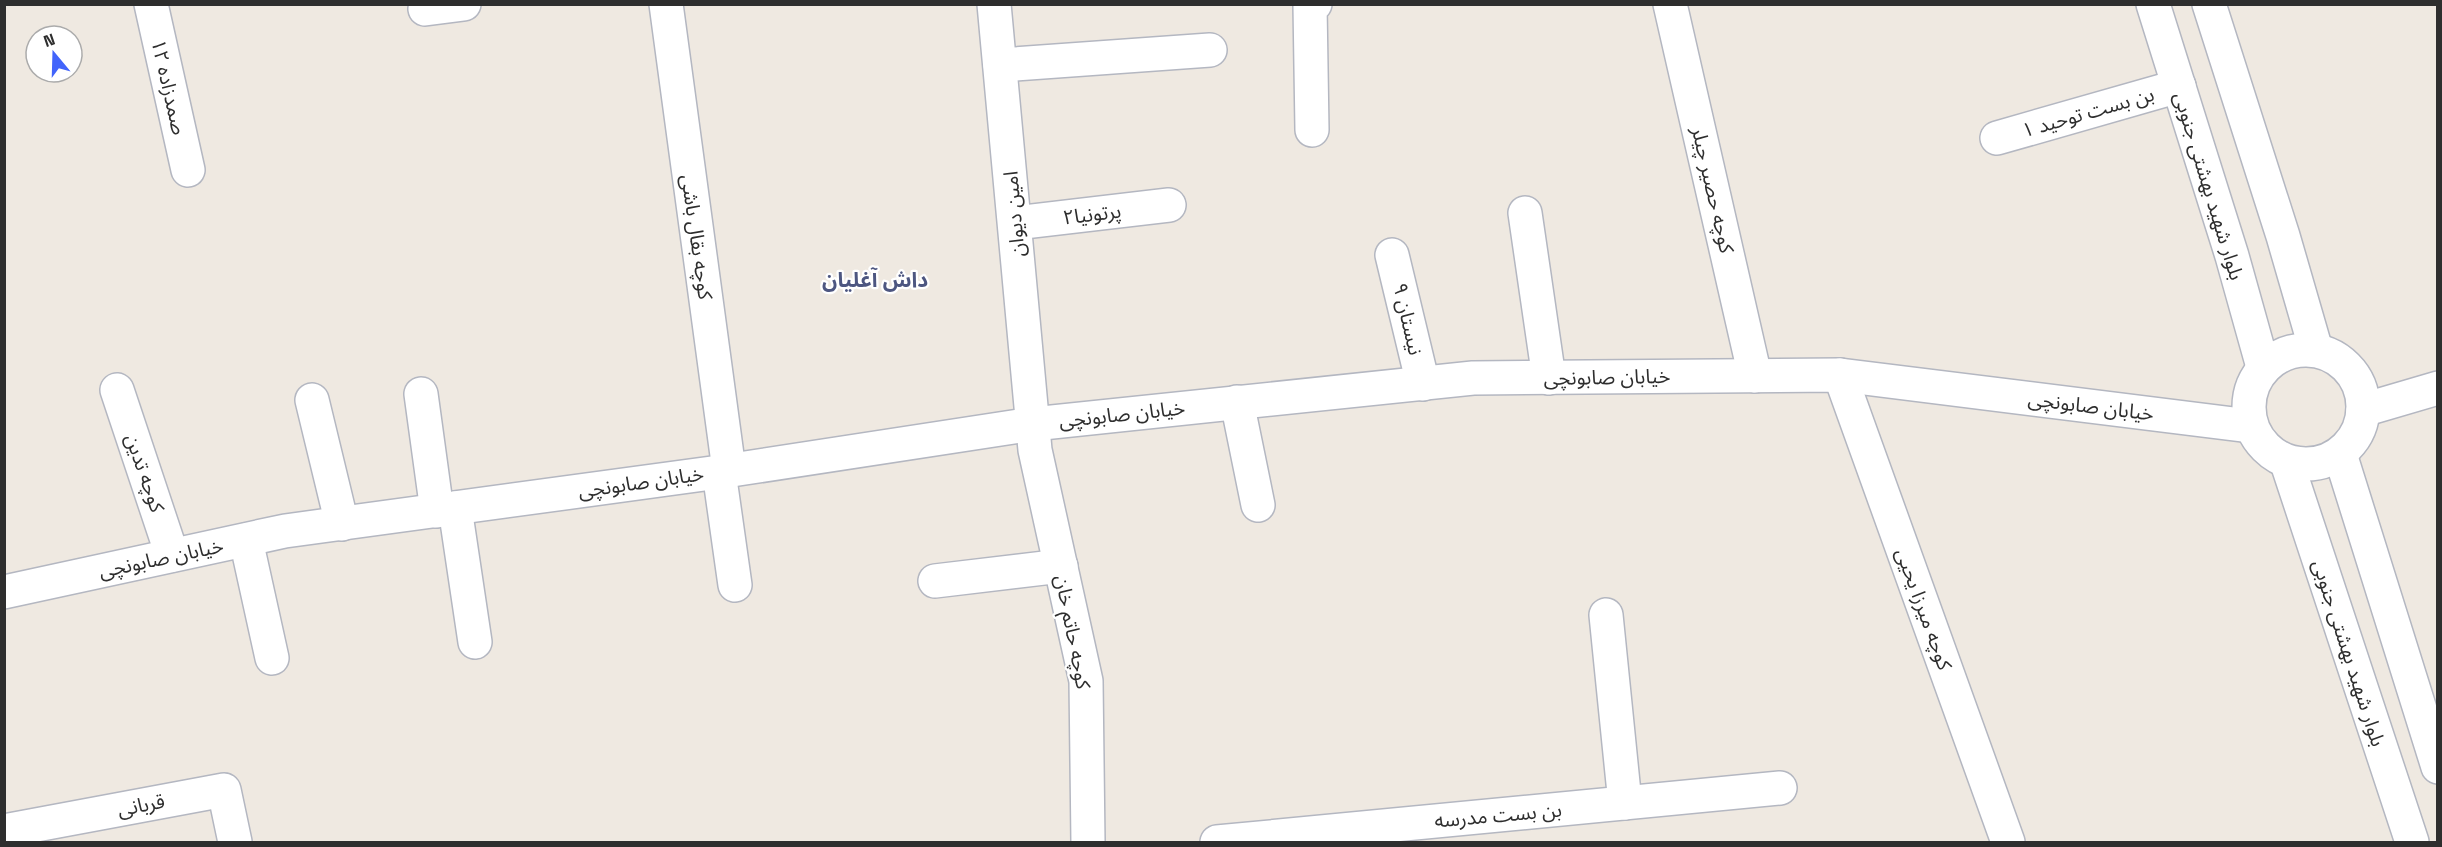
<svg xmlns="http://www.w3.org/2000/svg" width="2442" height="847" font-family="'Space Grotesk','Noto Sans Arabic',sans-serif">
  <rect width="100%" height="100%" fill="#efe9e1"/>
  <g fill="none" stroke-linecap="round" stroke-linejoin="round">
    <g stroke="#b4b7c1" stroke-width="36">
      <g id="street">
        <path d="M151,4L188,170"/>
        <path d="M666,4L729,470"/>
        <path d="M994,4L1035,450L1086,681L1088,842"/>
        <path d="M1670,4L1755,376"/>
        <path d="M425,9L464,4"/>
        <path d="M1000,65L1210,50"/>
        <path d="M1312,130L1310,5L1315,4"/>
        <path d="M1997,138L2179,86"/>
        <path d="M1525,213L1549,378"/>
        <path d="M1015,223L1169,205"/>
        <path d="M1392,255L1423,384"/>
        <path d="M1840,375L2008,842"/>
        <path d="M117,390L172,555"/>
        <path d="M421,394L437,511"/>
        <path d="M312,400L342,524"/>
        <path d="M1237,402L1258,505"/>
        <path d="M2363,410L2438,388"/>
        <path d="M719,472L735,585"/>
        <path d="M455,508L475,642"/>
        <path d="M246,540L272,658"/>
        <path d="M935,581L1061,566"/>
        <path d="M1606,615L1625,803"/>
        <path d="M4,831L224,790L235,842"/>
        <path d="M1217,842L1780,788"/>
      </g>
    </g>
    <g stroke="#b4b7c1" stroke-width="36">
      <g id="secondary">
        <path d="M2153,4L2232,256L2263,367"/>
        <path d="M2209,4L2283,236L2316,350"/>
        <circle cx="2306" cy="407" r="57"/>
        <path d="M2340,454L2438,767"/>
        <path d="M2287,463L2412,842"/>
        <path d="M4,592L285,531L719,472L1033,424L1473,378L1840,375L2250,426"/>
      </g>
    </g>
    <use href="#street" stroke="#fff" stroke-width="33"/>
    <use href="#secondary" stroke="#fff" stroke-width="33"/>
  </g>
  <g text-anchor="middle" dominant-baseline="central" stroke-width="4.5" stroke-linejoin="round" paint-order="stroke">
    <g font-size="20" fill="#2e2e2e" stroke="#fff">
      <text transform="translate(169 87) rotate(77)">صمدزاده ۱۲</text>
      <text transform="translate(2088 112) rotate(-16)">بن بست توحید ۱</text>
      <text transform="translate(2209 186) rotate(73)">بلوار شهید بهشتی جنوبی</text>
      <text transform="translate(1713 190) rotate(77)">کوچه حصیر چیلر</text>
      <text transform="translate(1014 214) rotate(-95)">امین دیوان</text>
      <text transform="translate(1092 214) rotate(-7)">پرتونیا۲</text>
      <text transform="translate(697 237) rotate(82)">کوچه بقال باشی</text>
      <text transform="translate(1408 319) rotate(77)">نیستان ۹</text>
      <text transform="translate(1607 377) rotate(-1)">خیابان صابونچی</text>
      <text transform="translate(2091 406) rotate(7)">خیابان صابونچی</text>
      <text transform="translate(1122 414) rotate(-6)">خیابان صابونچی</text>
      <text transform="translate(145 473) rotate(71)">کوچه تدین</text>
      <text transform="translate(641 482) rotate(-8)">خیابان صابونچی</text>
      <text transform="translate(161 558) rotate(-12)">خیابان صابونچی</text>
      <text transform="translate(1924 609) rotate(70)">کوچه میرزا یحیی</text>
      <text transform="translate(1073 632) rotate(79)">کوچه حاتم خان</text>
      <text transform="translate(2349 653) rotate(72)">بلوار شهید بهشتی جنوبی</text>
      <text transform="translate(141 805) rotate(-11)">قربانی</text>
      <text transform="translate(1498 815) rotate(-5)">بن بست مدرسه</text>
    </g>
    <g font-size="21" font-weight="bold" fill="#4d5680" stroke="#fff">
      <text x="875" y="279">داش آغلیان</text>
    </g>
  </g>
  <rect width="2442" height="847" fill="none" stroke="#2e2e2e" stroke-width="12"/>
  <g transform="translate(54 54) rotate(341)"><circle r="28" fill="#ffffff" stroke="#ababab" stroke-width="1.5"/>
  <path d="M0-4.5L10 22L0 15L-10 22Z" fill="#4264fb"/>
  <text y="-9" font-size="16" font-weight="bold" text-anchor="middle" fill="#2e2e2e">N</text>
  </g>
</svg>
